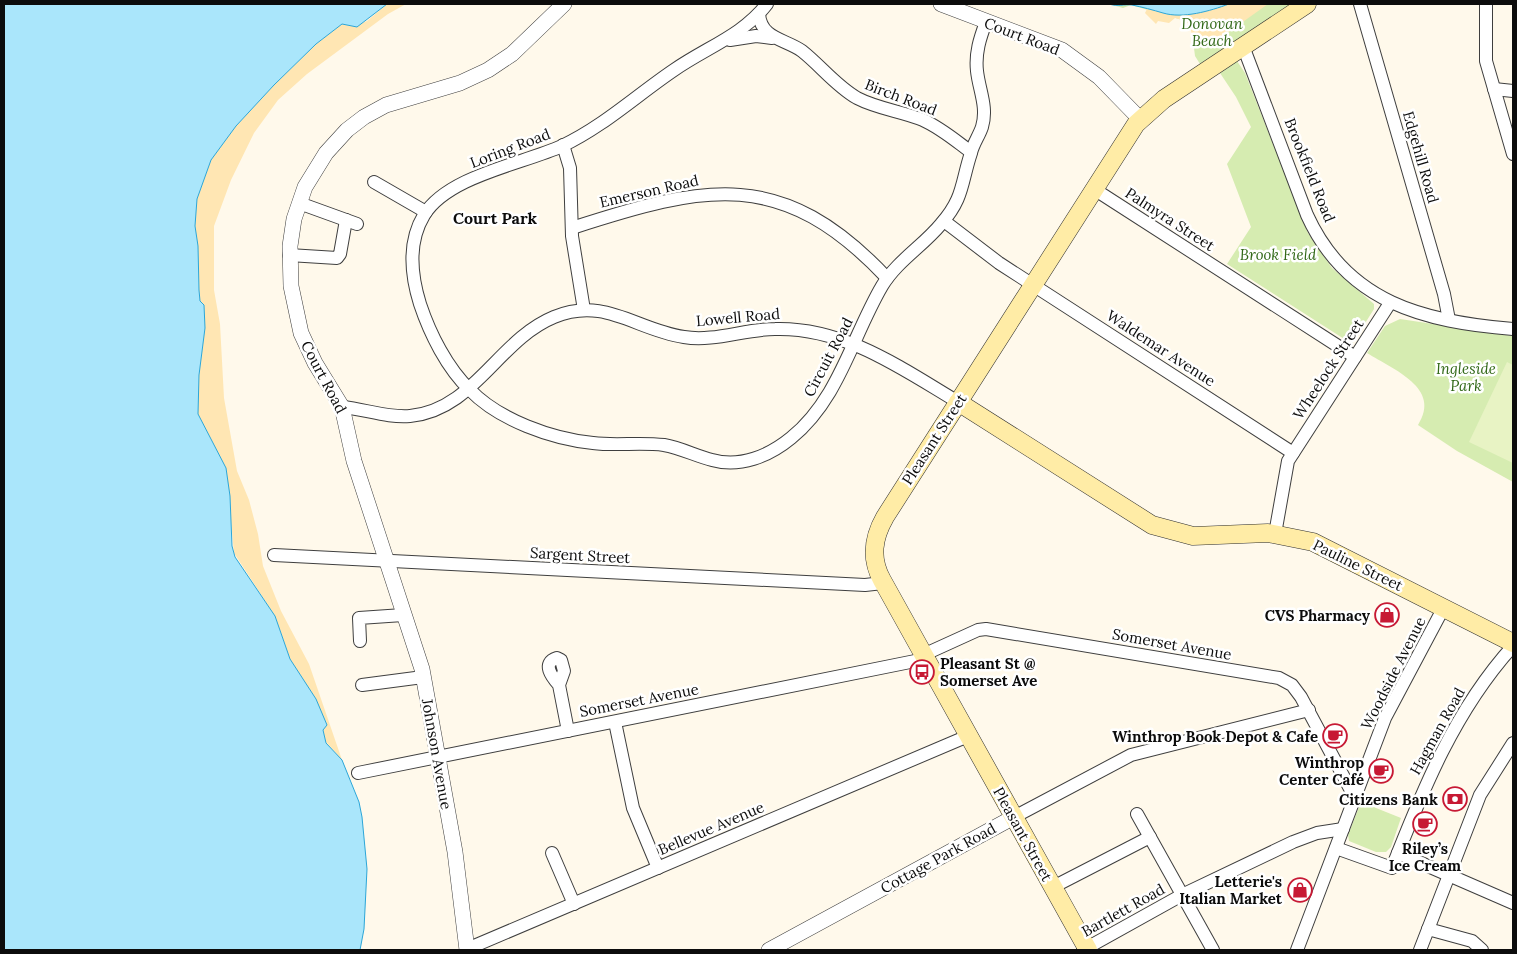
<svg xmlns="http://www.w3.org/2000/svg" width="1517" height="954" font-family="Lora,serif">
  <rect width="100%" height="100%" fill="#fff9eb"/>
  <g fill="#d6ecb1">
    <path d="M1109,4H1291L1200,64L1195,56L1191,25L1186,21L1131,5L1123,8Z"/>
    <path d="M1237,61L1245,73L1308,233L1332,268L1374,304V309L1352,344L1227,264L1251,227L1227,164L1251,127L1236,97L1220,73Z"/>
    <path d="M1400,319L1513,336V482L1457,451L1418,425C1442,388 1394,370 1367,353L1385,326Z"/>
    <path d="M1361,802L1401,818L1391,847L1386,852H1376L1349,841L1348,835Z"/>
  </g>
  <g fill="#ffe6b3">
    <path d="M387,4H406L388,14L307,74L278,100L254,133L231,180L214,226V290L220,324L224,398L237,471L249,500L258,534L263,566L281,611L309,664L342,760L326,742L323,730L326,725L316,699L290,659L275,616L234,553L226,468L198,414L199,375L205,328L204,305L200,301L199,290L198,246L195,226L197,199L211,160L236,126L274,85L316,44L342,24L352,26L367,21Z"/>
    <path d="M1229,4H1268L1216,41L1202,46L1195,42C1187,27 1197,23 1175,18L1169,23L1158,21L1156,24L1145,13L1147,9C1176,15 1201,15 1229,4Z"/>
  </g>
  <path fill="#e8f3c4" d="M1507,362L1513,365V463L1469,442Z"/>
  <g fill="#aae6fb" stroke="#2ca6d8">
    <path d="M4,4H387L357,27L342,24L316,44L274,85L236,126L211,160L197,199L195,226L198,246L199,290L200,301L204,305L205,328L199,375L198,414L226,468L230,496L232,546L235,557L275,616L290,659L316,699L327,725L323,730L326,743L342,760L359,802L362,817L367,869L364,929L360,950H4Z"/>
    <path d="M1109,4H1229C1210,11 1183,19 1163,13C1153,10 1142,7 1132,5C1124,4 1118,7 1109,4Z"/>
  </g>
  <g fill="none" stroke-linecap="round" stroke-linejoin="round">
    <g stroke="#3f3f3f" stroke-width="14">
      <g id="minor">
        <path d="M767,4C742,36 707,47 674,70C637,95 604,126 562,146C522,164 448,176 424,215C407,243 411,275 420,304C430,334 447,368 470,390C499,420 552,439 593,443C616,446 640,442 664,445C681,448 696,456 712,460C740,468 769,456 791,438C839,399 852,337 882,286C897,261 923,246 941,224C964,198 961,183 971,153C973,144 979,136 982,127C988,107 979,90 977,71C975,53 980,38 986,22"/>
        <path d="M1360,4L1444,294L1449,320"/>
        <path d="M1486,4V61L1513,154"/>
        <path d="M759,14C761,39 785,39 802,51C821,66 836,86 857,98C878,109 901,111 923,120C941,128 956,141 971,152"/>
        <path d="M730,40L756,36L772,38"/>
        <path d="M1243,46L1307,215C1347,303 1425,322 1513,329"/>
        <path d="M1494,89L1513,91"/>
        <path d="M563,145L570,168L572,236L584,310"/>
        <path d="M374,182L426,212"/>
        <path d="M1094,189L1355,357"/>
        <path d="M299,203L357,224"/>
        <path d="M944,221L999,263L1293,453"/>
        <path d="M572,228C705,185 782,166 887,278"/>
        <path d="M289,255L337,258L340,254L346,220"/>
        <path d="M342,407C365,409 387,418 410,416C474,410 498,340 554,317C605,296 636,330 684,337C714,342 745,329 775,329C844,327 901,368 958,402"/>
        <path d="M1275,534L1288,461L1390,303"/>
        <path d="M274,555L865,585L883,583"/>
        <path d="M360,641L359,618L403,615"/>
        <path d="M923,655L978,630L986,629L1279,678L1292,685L1301,697L1355,798"/>
        <path d="M362,685L423,677"/>
        <path d="M559,685C552,677 541,663 557,658L561,660L564,671L559,685L568,731"/>
        <path d="M615,722L633,808L658,868"/>
        <path d="M358,773L925,659"/>
        <path d="M1137,814L1213,950"/>
        <path d="M1014,817L1131,755L1309,710"/>
        <path d="M1336,848L1392,868C1423,789 1455,710 1513,646"/>
        <path d="M552,853L574,904"/>
        <path d="M1398,853L1513,903"/>
        <path d="M1053,887L1150,837"/>
        <path d="M1428,929L1472,941L1482,950"/>
        <path d="M467,949L968,736"/>
        <path d="M1083,950L1182,895L1293,842L1317,833L1343,829"/>
        <path d="M1297,950L1385,718L1444,607"/>
        <path d="M1420,950L1480,795L1513,743"/>
      </g>
    </g>
    <g stroke="#3f3f3f" stroke-width="16">
      <g id="tertiary">
        <path d="M941,4L1062,50L1099,77L1140,119"/>
        <path d="M467,950L455,852L422,669L354,461L342,407L315,363L301,333L291,286L290,246L294,219L305,187L326,153L347,130L364,117L386,105L460,83L488,70L512,54L564,4"/>
        <path d="M769,950L1014,817"/>
      </g>
    </g>
    <g stroke="#2e2e2e" stroke-width="19">
      <g id="secondary">
        <path d="M958,402L1152,525L1193,536L1268,533L1313,542L1513,643"/>
        <path d="M1088,950L882,580C870,558 873,538 885,517L1136,124L1164,99L1307,4"/>
      </g>
    </g>
    <use href="#minor" stroke="#fff" stroke-width="12"/>
    <use href="#tertiary" stroke="#fff" stroke-width="15"/>
    <use href="#secondary" stroke="#ffeca6" stroke-width="18"/>
  </g>
  <defs>
    <g id="shop-ring" transform="scale(1.25)"><circle r="9.5" fill="#fff" stroke="#c71934" stroke-width="1.5"/><path d="M-5-2.5h2.3a2.7 3.5 0 0 1 5.4 0H5L5.5 6h-11ZM-1.5-2.5h3a1.5 2.3 0 0 0-3 0Z" fill="#c71934"/></g>
    <g id="bus-ring" transform="scale(1.25)"><circle r="9.5" fill="#fff" stroke="#c71934" stroke-width="1.5"/><path d="M-5-6H5V4H4V6H2V4H-2V6H-4V4H-5ZM-3.5-4V0h7V-4ZM-3.5 1.2v1.5H-2V1.2ZM2 1.2v1.5H3.5V1.2Z" fill="#c71934"/></g>
    <g id="cafe-ring" transform="scale(1.25)"><circle r="9.5" fill="#fff" stroke="#c71934" stroke-width="1.5"/><path d="M-5.5-4.5H6V0H3Q3 3.5 0 3.5H-2.5Q-5.5 3.5-5.5 0ZM3-3.2v2h1.7v-2ZM-6 4.5H4V6H-6Z" fill="#c71934"/></g>
    <g id="bank-ring" transform="scale(1.25)"><circle r="9.5" fill="#fff" stroke="#c71934" stroke-width="1.5"/><path d="M-6-4H6V4H-6ZM0-2.3a2.3 2.3 0 1 0 0 4.6a2.3 2.3 0 1 0 0-4.6Z" fill="#c71934"/></g>
  </defs>
  <g fill-rule="evenodd">
    <use href="#shop-ring" x="1387" y="615"/>
    <use href="#bus-ring" x="922" y="672"/>
    <use href="#cafe-ring" x="1335" y="736"/>
    <use href="#cafe-ring" x="1381" y="771"/>
    <use href="#bank-ring" x="1455" y="799"/>
    <use href="#cafe-ring" x="1425" y="824"/>
    <use href="#shop-ring" x="1300" y="890"/>
  </g>
  <g text-anchor="middle" dominant-baseline="central" stroke-width="5" stroke-linejoin="round" paint-order="stroke">
    <g font-size="15" font-style="italic" fill="#316817" stroke="#fff">
      <text x="1212" y="23">Donovan<tspan x="1212" dy="17">Beach</tspan></text>
      <text x="1278" y="254">Brook Field</text>
      <text x="1466" y="368">Ingleside<tspan x="1466" dy="17">Park</tspan></text>
    </g>
    <g font-size="15" fill="#0c0c0c" stroke="#fff">
      <text transform="translate(1022 36) rotate(21)">Court Road</text>
      <text transform="translate(901 97) rotate(21)">Birch Road</text>
      <text transform="translate(510 148) rotate(-21)">Loring Road</text>
      <text transform="translate(1421 157) rotate(74)">Edgehill Road</text>
      <text transform="translate(1310 170) rotate(68)">Brookfield Road</text>
      <text transform="translate(649 191) rotate(-13)">Emerson Road</text>
      <text transform="translate(1170 219) rotate(33)">Palmyra Street</text>
      <text transform="translate(738 317) rotate(-5)">Lowell Road</text>
      <text transform="translate(1161 348) rotate(33)">Waldemar Avenue</text>
      <text transform="translate(828 357) rotate(-62)">Circuit Road</text>
      <text transform="translate(1328 369) rotate(-57)">Wheelock Street</text>
      <text transform="translate(324 377) rotate(62)">Court Road</text>
      <text transform="translate(934 439) rotate(-57)">Pleasant Street</text>
      <text transform="translate(580 555) rotate(3)">Sargent Street</text>
      <text transform="translate(1358 565) rotate(26)">Pauline Street</text>
      <text transform="translate(1172 644) rotate(10)">Somerset Avenue</text>
      <text transform="translate(1393 673) rotate(-63)">Woodside Avenue</text>
      <text transform="translate(639 700) rotate(-11)">Somerset Avenue</text>
      <text transform="translate(1437 731) rotate(-61)">Hagman Road</text>
      <text transform="translate(437 754) rotate(80)">Johnson Avenue</text>
      <text transform="translate(711 828) rotate(-23)">Bellevue Avenue</text>
      <text transform="translate(1023 834) rotate(61)">Pleasant Street</text>
      <text transform="translate(938 858) rotate(-29)">Cottage Park Road</text>
      <text transform="translate(1123 910) rotate(-29)">Bartlett Road</text>
    </g>
    <g font-size="15" font-weight="bold" fill="#0c0c0c" stroke="#fff" text-anchor="end">
      <text x="1370" y="615">CVS Pharmacy</text>
      <text x="940" y="663" text-anchor="start">Pleasant St @<tspan x="940" dy="17">Somerset Ave</tspan></text>
      <text x="1318" y="736">Winthrop Book Depot &amp; Cafe</text>
      <text x="1364" y="762">Winthrop<tspan x="1364" dy="17">Center Café</tspan></text>
      <text x="1438" y="799">Citizens Bank</text>
      <text x="1425" y="848" text-anchor="middle">Riley’s<tspan x="1425" dy="17">Ice Cream</tspan></text>
      <text x="1282" y="881">Letterie's<tspan x="1282" dy="17">Italian Market</tspan></text>
    </g>
    <g font-size="16" font-weight="bold" fill="#0c0c0c" stroke="#fff">
      <text x="495" y="218">Court Park</text>
    </g>
  </g>
  <rect width="1517" height="954" fill="none" stroke="#0c0c0c" stroke-width="10"/>
</svg>
